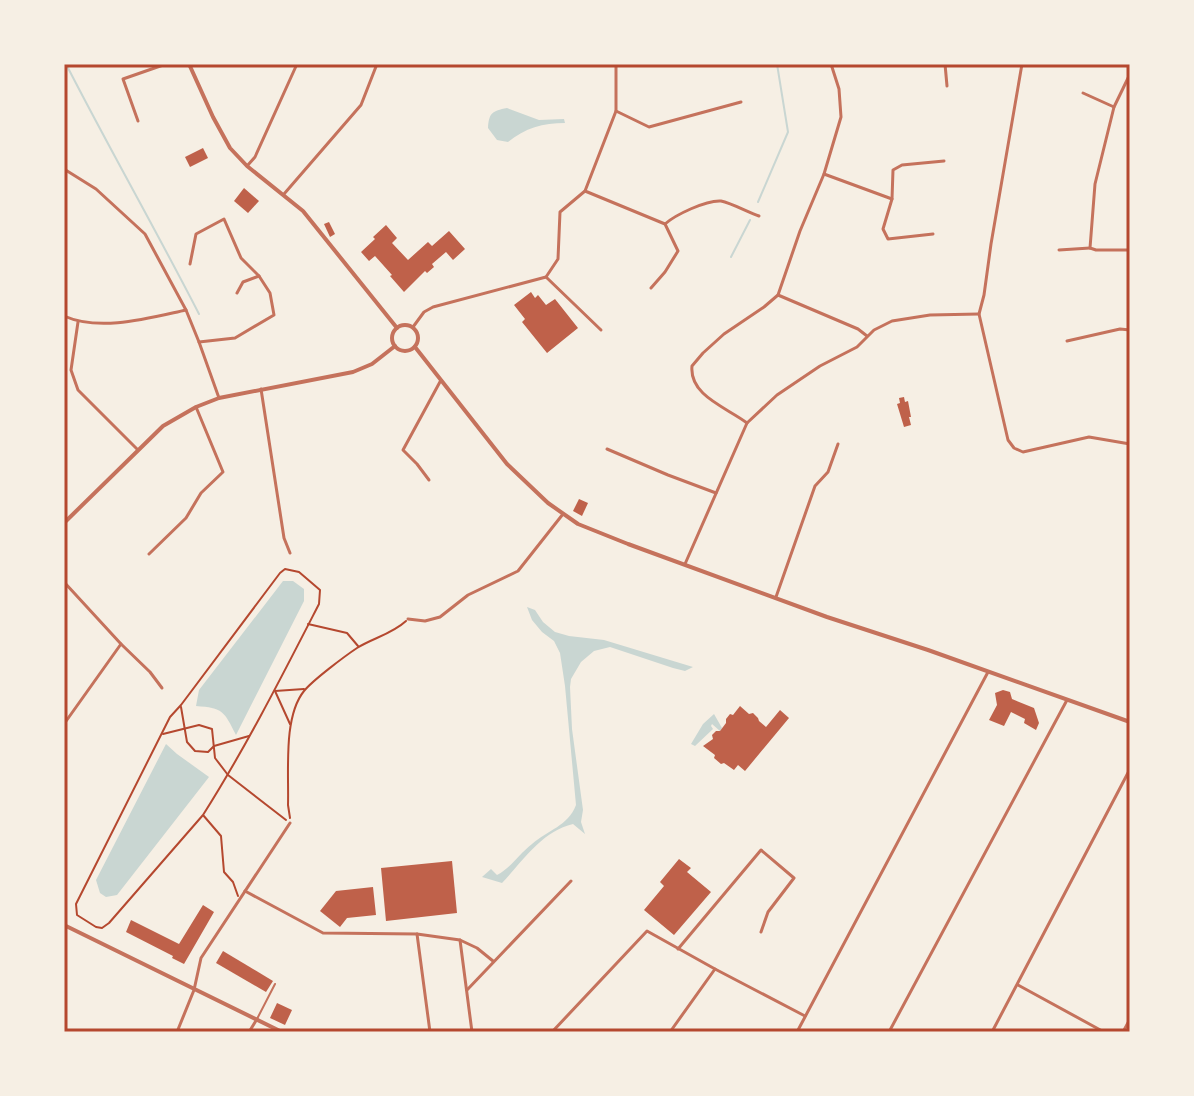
<svg xmlns="http://www.w3.org/2000/svg" width="1194" height="1096" font-family="Mulish,sans-serif">
  <rect width="100%" height="100%" fill="#f6efe4"/>
  <g fill="#c9d6d2">
    <path d="M507,108L539,120L564,119L565,123C543,123 525,128 508,142L497,140L488,128C489,113 492,111 507,108Z"/>
    <path d="M283,581H293L304,589V601L236,735C224,711 223,708 196,706L199,690Z"/>
    <path d="M527,607L535,610L543,622L555,632L569,636L604,640L693,667L685,671L673,668L610,647L594,651L581,662L571,679L570,687L572,729L583,810L581,822L585,834L573,824C542,831 523,861 502,883L482,877L491,869L497,875C512,867 519,854 532,844C548,830 568,826 576,805L565,686L560,653L554,641L542,632L532,620Z"/>
    <path d="M714,714L722,728L720,731L712,724L711,726L713,729L695,746L691,744L703,724Z"/>
    <path d="M166,744L177,754L209,777L117,895L106,897L100,893L96,880Z"/>
  </g>
  <g fill="none" stroke-linecap="round" stroke-linejoin="round">
    <g stroke="#c9d6d2" stroke-width="2">
      <path d="M66,64C109,148 156,230 199,314"/>
      <path d="M758,202L788,132L777,64"/>
      <path d="M731,257L750,220"/>
    </g>
  </g>
  <g fill="#bf614a">
    <path d="M203,148L208,158L190,167L185,157Z"/>
    <path d="M244,188L259,201L248,213L234,201Z"/>
    <path d="M329,222L335,234L330,237L324,224Z"/>
    <path d="M386,225L397,238L392,243L408,260L428,242L432,246L449,231L465,249L453,260L446,252L432,264L434,267L427,273L425,271L404,292L390,276L392,275L375,256L369,261L361,252L375,239L373,237Z"/>
    <path d="M531,292L535,298L538,295L546,305L555,299L578,328L547,353L522,322L525,319L514,305Z"/>
    <path d="M904,397L905,402L908,401L911,417H909L911,425L904,427L897,404L900,403L899,398Z"/>
    <path d="M579,499L588,503L582,516L573,511Z"/>
    <path d="M1003,690L1010,692L1012,699L1034,708L1039,723L1036,730L1024,723L1025,719L1011,712L1004,726L989,720L997,705L995,693Z"/>
    <path d="M740,706L749,714L753,713L758,718L759,721L766,727L780,710L789,718L745,771L738,765L734,770L724,763L721,764L714,758L715,755L703,746L713,739L712,735L716,731H720L726,723V719L730,714L733,715Z"/>
    <path d="M679,859L691,868L687,872L711,892L674,935L644,910L664,886L660,882Z"/>
    <path d="M452,861L457,913L386,921L381,868Z"/>
    <path d="M373,887L376,915L347,918L340,927L320,911L336,891Z"/>
    <path d="M203,905L214,912L184,964L172,958L173,956L126,932L131,920L179,944Z"/>
    <path d="M223,951L273,981L266,992L216,963Z"/>
    <path d="M277,1003L292,1010L285,1025L270,1018Z"/>
  </g>
  <g fill="none" stroke-linecap="round" stroke-linejoin="round">
    <g stroke="#b5482f" stroke-width="2">
      <path d="M308,624L347,633L358,646"/>
      <path d="M181,707L187,742L195,751L208,752L214,746L249,736"/>
      <path d="M290,724L275,691L304,689"/>
      <path d="M163,734L199,725L212,729L215,758L228,775L286,820"/>
      <path d="M203,815L109,923L102,928L96,927L77,915L76,904L170,717L181,705L280,573L285,569L299,572L320,590L319,604C282,676 246,747 203,815L221,836L224,872L233,882L238,896"/>
      <path d="M290,818L288,805C289,772 283,717 304,691C313,680 345,656 357,648C373,638 392,634 406,621"/>
    </g>
    <path stroke="#c5725c" stroke-width="2" d="M257,1019L275,984"/>
    <g stroke="#c5725c" stroke-width="3">
      <path d="M945,64L947,86"/>
      <path d="M1022,64L991,244L984,295L979,314L1008,440L1014,448L1023,452L1089,437L1130,444"/>
      <path d="M1130,74L1114,107L1095,184L1090,248L1096,250H1130"/>
      <path d="M1083,93L1114,107"/>
      <path d="M616,111L649,127L741,102"/>
      <path d="M138,121L123,79L166,64"/>
      <path d="M247,166L255,157L297,64"/>
      <path d="M64,169L96,189L145,234L186,310L199,342L219,398"/>
      <path d="M824,174L892,199"/>
      <path d="M585,191L665,224L678,251L665,272L651,288"/>
      <path d="M284,194L361,105L377,64"/>
      <path d="M665,224C675,215 706,200 721,201C731,203 748,212 759,216"/>
      <path d="M933,234L888,239L883,229L892,199L893,170L902,165L944,161"/>
      <path d="M1059,250L1090,248"/>
      <path d="M190,264L196,234L224,219L241,258L259,276L270,293L274,315L235,338L199,342"/>
      <path d="M546,277L601,330"/>
      <path d="M237,293L243,282L259,276"/>
      <path d="M778,295L858,329L867,336"/>
      <path d="M64,316C100,332 149,318 186,310"/>
      <path d="M78,322L71,370L78,390L138,450"/>
      <path d="M413,327L424,312L433,307L546,277L558,259L560,212L585,191L616,111V64"/>
      <path d="M1067,341L1120,329L1130,330"/>
      <path d="M261,389L284,538L290,553"/>
      <path d="M747,423C728,408 689,396 692,366L703,353L724,334L764,307L778,295L800,231L824,174L841,117L839,89L831,64"/>
      <path d="M607,449L668,475L716,493"/>
      <path d="M429,480L417,464L403,450L441,380"/>
      <path d="M149,554L186,518L201,493L223,472L196,407"/>
      <path d="M685,564L747,423L777,395L820,366L857,347L874,330L892,321L930,315L979,314"/>
      <path d="M64,582L121,644L150,672L162,688"/>
      <path d="M776,597L815,486L828,472L838,444"/>
      <path d="M408,619L425,621L440,617L468,595L518,571L563,514"/>
      <path d="M64,724L121,644"/>
      <path d="M245,891L323,933L417,934L460,940L477,948L493,961"/>
      <path d="M417,934L430,1032"/>
      <path d="M460,940L472,1032"/>
      <path d="M678,949L761,850L794,878L768,912L761,932"/>
      <path d="M1018,985L1104,1032"/>
      <path d="M467,990L571,881"/>
      <path d="M177,1032L194,990L201,958L290,823"/>
      <path d="M249,1032L257,1019"/>
      <path d="M552,1032L647,931L715,969L805,1016"/>
      <path d="M670,1032L715,969"/>
      <path d="M797,1032L988,672"/>
      <path d="M889,1032L1067,700"/>
      <path d="M992,1032L1130,769"/>
      <path d="M1123,1032L1130,1019"/>
    </g>
    <g stroke="#c5725c" stroke-width="4">
      <path d="M189,64L213,117L230,148L247,166L303,211L397,328"/>
      <circle cx="405" cy="338" r="13"/>
      <path d="M415,347L507,464L548,503L578,524L628,544L827,617L928,650L1130,722"/>
      <path d="M64,523L163,426L196,407L219,398L353,372L372,364L395,346"/>
      <path d="M64,925L282,1032"/>
    </g>
  </g>
  <rect width="1194" height="1096" fill="none" stroke="#f6efe4" stroke-width="132"/>
  <rect x="66" y="66" width="1062" height="964" fill="none" stroke="#b5482f" stroke-width="3"/>
</svg>
